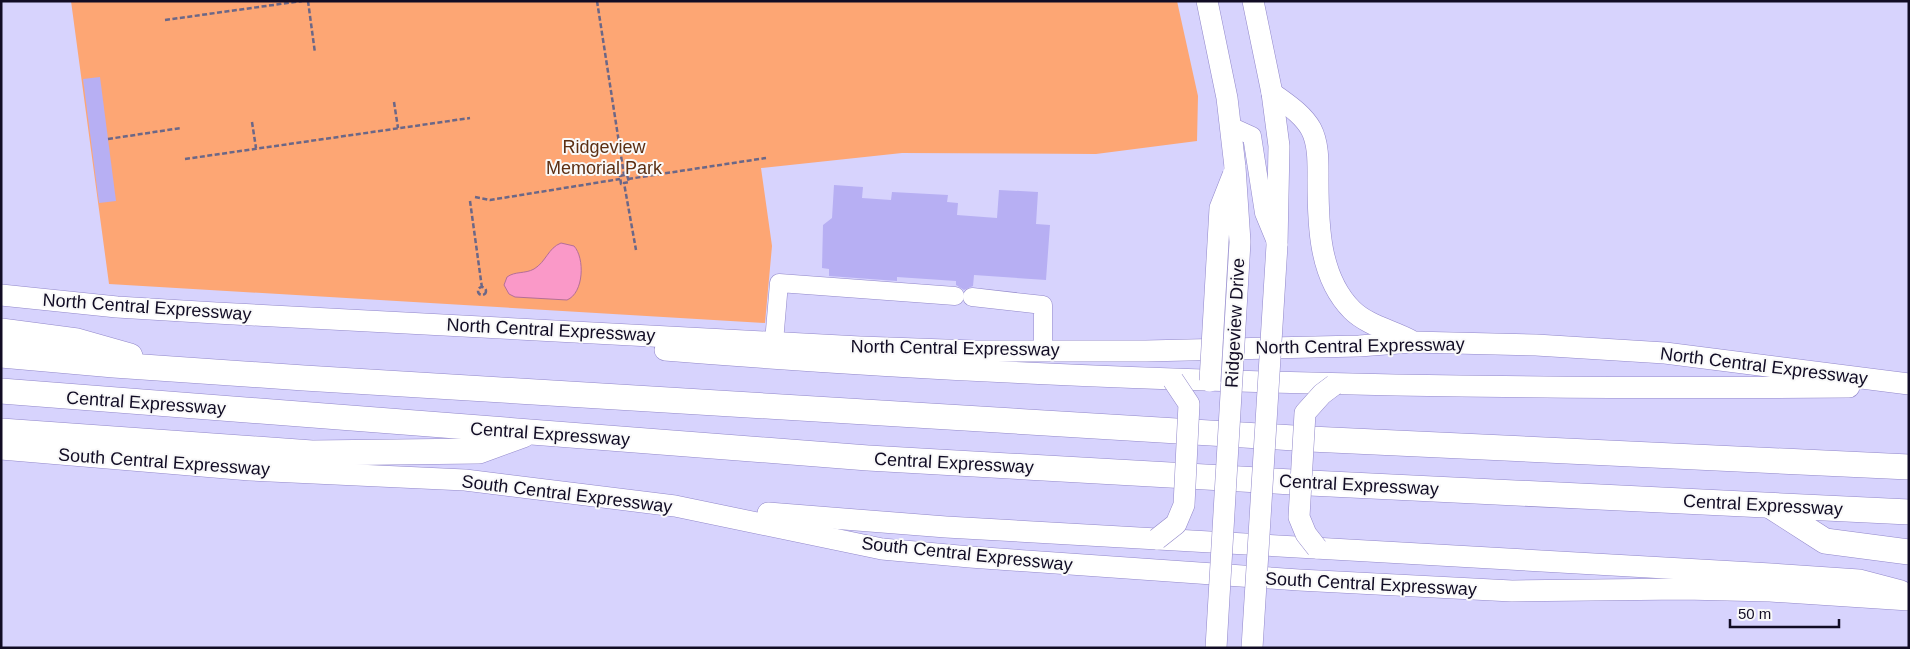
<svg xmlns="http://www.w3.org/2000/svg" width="1910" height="649" font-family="Helvetica,sans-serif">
  <rect width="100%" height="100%" fill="#d7d3fd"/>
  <path fill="#fda674" d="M71,1H1177L1198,96L1197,141L1096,154L902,153L761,168L772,246L765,323L109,284Z"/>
  <path fill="#fa99c8" stroke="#b46f97" d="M561,243L574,246C585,258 584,293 567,300L515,297L509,294L504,285L507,277C515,271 525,274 534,269C546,262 548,248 561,243Z"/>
  <g fill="#b7aff3">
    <path d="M100,77L116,201L99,203L83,79Z"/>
    <path d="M834,185L863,187L862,198L891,200L892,192L948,195L947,202L958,203L957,215L997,218L999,190L1038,192L1036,224L1050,225L1046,280L974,275L973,286L964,290L956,285V281L897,277V281L829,276V269L822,268L823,225L832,218Z"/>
  </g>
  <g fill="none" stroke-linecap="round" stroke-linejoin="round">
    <g stroke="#9187ca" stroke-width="19">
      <g id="minor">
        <path d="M1230,126L1252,136L1264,213L1276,242"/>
        <path d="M972,297L1043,305V351"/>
        <path d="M774,342L779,283L955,296"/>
      </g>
    </g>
    <g stroke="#9187ca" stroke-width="22">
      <g id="major">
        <path d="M1207,1L1227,98L1235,167"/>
        <path d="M1253,1L1272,93L1279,146L1277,245"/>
        <path d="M1272,93C1285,103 1302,113 1311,129C1319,144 1318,164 1318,181C1318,225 1319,277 1352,310C1367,325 1391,330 1410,340"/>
        <path d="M1,295L117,307L216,313L860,347L974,351H1146L1359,346L1412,342L1536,345L1665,353L1909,384"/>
        <path d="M665,350C1059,382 1454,390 1849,387"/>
        <path d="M1,449L250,470L465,480L675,506L882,549L970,557L1299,580L1512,591L1684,589L1770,591L1909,600"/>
        <path d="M768,513L946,527L1771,574L1859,580L1901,591"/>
      </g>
    </g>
    <g stroke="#9187ca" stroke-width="26">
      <g id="highway">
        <path d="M1,331L77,341L130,356"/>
        <path d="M1,355L114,365L304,378L1310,439L1909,467"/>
        <path d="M1,391L868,458L1310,483L1909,512"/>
        <path d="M1,431L312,453L479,451L523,435"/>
        <path d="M1772,507L1825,541L1909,552"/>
      </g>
    </g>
    <g stroke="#6b6787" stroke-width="2.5" stroke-dasharray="5 2.5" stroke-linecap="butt">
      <path d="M308,1L315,53"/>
      <path d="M597,1L624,175H627L629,182L624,183L636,250"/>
      <path d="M165,20L302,1"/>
      <path d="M394,102L398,128"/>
      <path d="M252,122L256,148"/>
      <path d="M108,139L181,128"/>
      <path d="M185,159L470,118"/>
      <path d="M624,175L620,176L621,184L624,183"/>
      <path d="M628,179L766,158"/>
      <path d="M475,197L490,200L620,179"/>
      <path d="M470,201L482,288"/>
      <circle cx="482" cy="291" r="4"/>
    </g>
    <use href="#minor" stroke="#fff" stroke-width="18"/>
    <use href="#major" stroke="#fff" stroke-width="21"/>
    <use href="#highway" stroke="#fff" stroke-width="25"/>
    <g stroke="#9187ca" stroke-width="22" stroke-linecap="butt">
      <g id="major-bridge">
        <path d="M1210,381L1220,208L1233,175"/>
        <path d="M1157,539L1176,524L1184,505L1189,404L1173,380"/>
        <path d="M1317,548L1306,534L1299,517L1305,413L1322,394L1334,385"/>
        <path d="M1216,648L1240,242L1235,167"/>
        <path d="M1252,648L1277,245"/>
      </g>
    </g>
    <use href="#major-bridge" stroke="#fff" stroke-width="21"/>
  </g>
  <g text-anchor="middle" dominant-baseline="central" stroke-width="4" stroke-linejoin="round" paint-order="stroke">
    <g font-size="18" fill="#5c2f13" stroke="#f9f9f9">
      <text x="604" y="147">Ridgeview<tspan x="604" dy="21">Memorial Park</tspan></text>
    </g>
    <g font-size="18" fill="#110c24" stroke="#f9f9f9">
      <text transform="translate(147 307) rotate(4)">North Central Expressway</text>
      <text transform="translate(1235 323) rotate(-87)">Ridgeview Drive</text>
      <text transform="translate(551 330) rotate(3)">North Central Expressway</text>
      <text transform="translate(1360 346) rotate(-1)">North Central Expressway</text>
      <text transform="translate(955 348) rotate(1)">North Central Expressway</text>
      <text transform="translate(1764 366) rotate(7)">North Central Expressway</text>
      <text transform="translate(146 403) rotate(4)">Central Expressway</text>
      <text transform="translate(550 434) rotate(4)">Central Expressway</text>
      <text transform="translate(164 462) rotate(4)">South Central Expressway</text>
      <text transform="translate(954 463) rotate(3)">Central Expressway</text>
      <text transform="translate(1359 485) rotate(3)">Central Expressway</text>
      <text transform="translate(567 494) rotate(7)">South Central Expressway</text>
      <text transform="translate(1763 505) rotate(3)">Central Expressway</text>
      <text transform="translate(967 554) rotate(6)">South Central Expressway</text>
      <text transform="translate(1371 584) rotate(3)">South Central Expressway</text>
    </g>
  </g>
  <rect width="1910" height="649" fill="none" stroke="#110c24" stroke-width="5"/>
  <path d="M1730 619v8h109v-8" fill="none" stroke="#110c24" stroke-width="2.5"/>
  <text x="1738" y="619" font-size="15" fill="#110c24" stroke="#f9f9f9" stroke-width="4" paint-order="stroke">50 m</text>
</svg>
